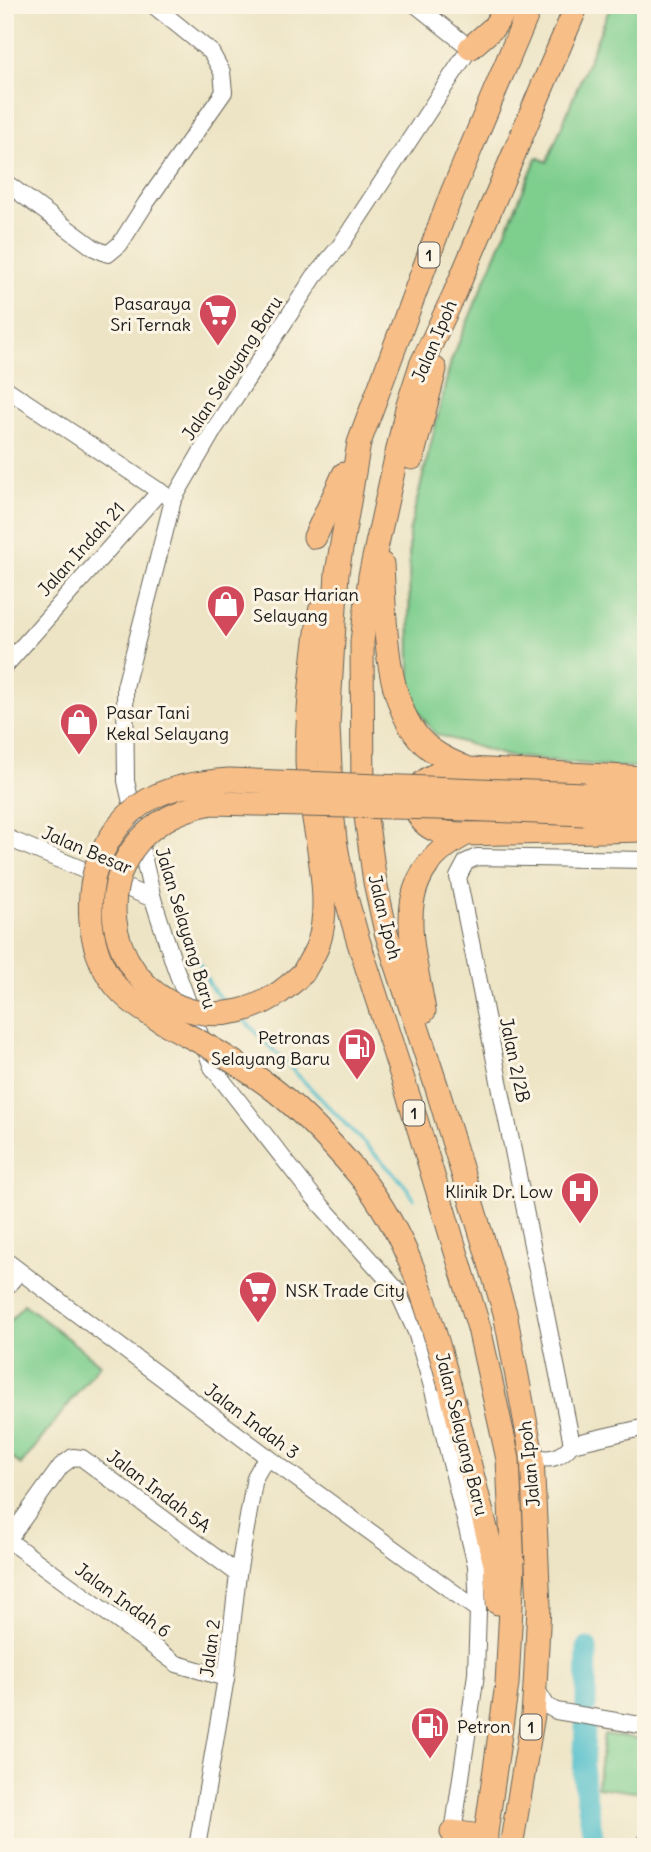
<svg xmlns="http://www.w3.org/2000/svg" width="651" height="1852" font-family="Delius,sans-serif">
  <rect width="100%" height="100%" fill="#fcf5e5"/>
  <filter id="ink" filterUnits="userSpaceOnUse"><feTurbulence type="fractalNoise" baseFrequency=".0143" numOctaves="2"/><feDisplacementMap in="SourceGraphic" scale="14" xChannelSelector="R" yChannelSelector="G"/><feConvolveMatrix kernelMatrix="1 2 1 2 8 2 1 2 1" color-interpolation-filters="sRGB"/></filter>
  <filter id="wash" filterUnits="userSpaceOnUse"><feTurbulence type="fractalNoise" baseFrequency=".00686" numOctaves="4" result="noise"/><feDisplacementMap in="SourceGraphic" scale="28" xChannelSelector="R" yChannelSelector="G"/><feGaussianBlur stdDeviation="1.57" result="paint"/><feColorMatrix in="noise" values="0 0 0 0 0 0 0 0 0 0 0 0 0 0 0 0 0 1.4 0 .05"/><feComposite in="paint" operator="in"/></filter>
  <g filter="url(#wash)">
    <rect width="100%" height="100%" fill="#ede4c5"/>
    <g fill="#7ece8e" stroke="#4d7555" stroke-width="2">
      <path d="M611,5H646V767H612L507,756L435,734L420,714L410,690L409,533L451,361L537,157L547,162Z"/>
      <path d="M24,1304L100,1364L21,1465L5,1452V1327Z"/>
      <path d="M604,1734L646,1740V1764L642,1793L597,1787Z"/>
    </g>
    <g fill="none" stroke-linecap="round" stroke-linejoin="round">
      <g stroke="#52bfcb" stroke-width="3.5">
        <path d="M188,940L212,989L226,1003"/>
        <path d="M242,1018L405,1185L414,1199"/>
      </g>
      <g stroke="#52bfcb" stroke-width="21">
        <path d="M586,1706L587,1648"/>
        <path d="M585,1727L583,1778L595,1847"/>
      </g>
    </g>
  </g>
  <g filter="url(#ink)">
    <g fill="none" stroke-linecap="round" stroke-linejoin="round">
      <g stroke="#656257" stroke-width="18">
        <g id="minor">
          <path d="M416,5L470,48L340,246L314,277L215,428L173,500L125,687L126,781L153,899L175,967L212,1067L312,1195L397,1290L416,1332L433,1390L476,1565L478,1610L476,1674L451,1847"/>
          <path d="M5,182L94,248L108,254L120,244L146,203L224,92L222,72L211,52L153,5"/>
          <path d="M5,388L168,497"/>
          <path d="M5,666L160,491"/>
          <path d="M5,837L153,899"/>
          <path d="M5,1260L281,1467L478,1610"/>
          <path d="M5,1289L19,1272"/>
          <path d="M572,1444L458,877L466,862L477,857L646,860"/>
          <path d="M572,1444L646,1427"/>
          <path d="M532,1456C549,1461 560,1459 572,1444"/>
          <path d="M5,1538L177,1664L226,1678"/>
          <path d="M8,1540L61,1466L73,1457L82,1458L238,1574"/>
          <path d="M535,1687L547,1706L556,1711L646,1726"/>
          <path d="M197,1847L226,1678L238,1574L255,1477L267,1456"/>
          <path d="M644,1847L646,1841"/>
        </g>
      </g>
      <g stroke="#656257" stroke-width="25">
        <g id="highway">
          <path d="M470,48L493,28L509,5"/>
          <path d="M412,458L435,369"/>
          <path d="M315,537L344,474"/>
          <path d="M382,564C385,615 384,691 415,733C427,751 449,761 469,769L646,778"/>
          <path d="M584,794L646,797"/>
          <path d="M584,814L643,816"/>
          <path d="M466,834C455,834 443,834 433,829C414,820 407,793 426,780C438,771 454,771 469,769"/>
          <path d="M303,973C308,964 314,955 318,945C336,895 308,814 307,760C307,710 313,660 320,611"/>
          <path d="M424,1011C412,940 388,875 466,834L646,830"/>
          <path d="M450,1387L495,1564L498,1603"/>
          <path d="M452,1832L486,1837"/>
          <path d="M484,1847L507,1684L513,1569L508,1459L479,1328L418,1126L358,940L344,890L335,840L332,810L328,725L337,573L359,443L452,193L531,5"/>
          <path d="M511,1847L533,1715L535,1686L539,1606L532,1456L505,1313L437,1088L386,932L375,882L363,795L362,642L370,576L407,408L421,365L454,295L577,5"/>
        </g>
      </g>
      <use href="#minor" stroke="#fff" stroke-width="16"/>
      <use href="#highway" stroke="#f7be88" stroke-width="23"/>
      <g stroke="#656257" stroke-width="25" stroke-linecap="butt">
        <g id="highway-bridge">
          <path d="M303,973C284,991 265,1005 239,1011C152,1031 86,936 126,860C144,826 175,810 212,803L437,808L584,814"/>
          <path d="M450,1387C429,1311 410,1237 359,1175C331,1142 300,1108 265,1083C245,1069 224,1055 202,1043C145,1012 99,996 91,922C89,897 91,874 103,851C130,796 172,784 229,780L584,794"/>
        </g>
      </g>
      <use href="#highway-bridge" stroke="#f7be88" stroke-width="23"/>
    </g>
  </g>
  <defs>
    <g id="supermarket-pin" transform="scale(2.0125)"><path d="M0 17L-7.5 6A9.5 9.5 0 1 1 7.5 6Z" fill="#d1495b" stroke="#fcf5e5"/><path d="M-6-5.5h2.5l.6 2H6L4.5 2H-2.5L-4.4-4H-6ZM-1.5 3.2a1.3 1.3 0 1 0 .1 0ZM3 3.2a1.3 1.3 0 1 0 .1 0Z" fill="#fff"/></g>
    <g id="shop-pin" transform="scale(2.0125)"><path d="M0 17L-7.5 6A9.5 9.5 0 1 1 7.5 6Z" fill="#d1495b" stroke="#fcf5e5"/><path d="M-5-2.5h2.3a2.7 3.5 0 0 1 5.4 0H5L5.5 6h-11ZM-1.5-2.5h3a1.5 2.3 0 0 0-3 0Z" fill="#fff"/></g>
    <g id="fuel-pin" transform="scale(2.0125)"><path d="M0 17L-7.5 6A9.5 9.5 0 1 1 7.5 6Z" fill="#d1495b" stroke="#fcf5e5"/><path d="M-5.5-6h7V0h2V4h1.3V-2.5L3-4.5l.8-.8L6-3V5H2.5V1h-1V6h-7ZM-4.2-4.7v3.2H.2V-4.7Z" fill="#fff"/></g>
    <g id="hospital-pin" transform="scale(2.0125)"><path d="M0 17L-7.5 6A9.5 9.5 0 1 1 7.5 6Z" fill="#d1495b" stroke="#fcf5e5"/><path d="M-5-5h3v3.5h4V-5h3V5h-3V1.5h-4V5h-3Z" fill="#fff"/></g>
  </defs>
  <g fill-rule="evenodd">
    <use href="#supermarket-pin" x="218" y="313"/>
    <use href="#shop-pin" x="226" y="604"/>
    <use href="#shop-pin" x="79" y="722"/>
    <use href="#fuel-pin" x="357" y="1047"/>
    <use href="#hospital-pin" x="580" y="1191"/>
    <use href="#supermarket-pin" x="258" y="1290"/>
    <use href="#fuel-pin" x="430" y="1726"/>
  </g>
  <g text-anchor="middle" dominant-baseline="central" stroke-width="6" stroke-linejoin="round" paint-order="stroke">
    <g fill="#fcf5e5" stroke="#5f5d58" stroke-width="2">
      <rect x="418.5" y="242.5" width="21" height="25" rx="5"/>
      <rect x="403.5" y="1100.5" width="21" height="25" rx="5"/>
      <rect x="520.5" y="1714.5" width="21" height="25" rx="5"/>
    </g>
    <g font-size="16" font-weight="bold" fill="#1c1c1c">
      <text x="429" y="255">1</text>
      <text x="414" y="1113">1</text>
      <text x="531" y="1727">1</text>
    </g>
    <g font-size="18" fill="#1c1c1c" stroke="#fcf5e5" text-anchor="start">
      <text x="191" y="303" text-anchor="end">Pasaraya<tspan x="191" dy="21">Sri Ternak</tspan></text>
      <text x="253" y="594">Pasar Harian<tspan x="253" dy="21">Selayang</tspan></text>
      <text x="106" y="712">Pasar Tani<tspan x="106" dy="21">Kekal Selayang</tspan></text>
      <text x="330" y="1037" text-anchor="end">Petronas<tspan x="330" dy="21">Selayang Baru</tspan></text>
      <text x="553" y="1191" text-anchor="end">Klinik Dr. Low</text>
      <text x="285" y="1290">NSK Trade City</text>
      <text x="457" y="1726">Petron</text>
    </g>
    <g font-size="18" fill="#1c1c1c" stroke="#fcf5e5">
      <text transform="translate(434 341) rotate(-67)">Jalan Ipoh</text>
      <text transform="translate(232 368) rotate(-57)">Jalan Selayang Baru</text>
      <text transform="translate(81 549) rotate(-48)">Jalan Indah 21</text>
      <text transform="translate(87 850) rotate(23)">Jalan Besar</text>
      <text transform="translate(385 917) rotate(76)">Jalan Ipoh</text>
      <text transform="translate(186 928) rotate(73)">Jalan Selayang Baru</text>
      <text transform="translate(515 1060) rotate(78)">Jalan 2/2B</text>
      <text transform="translate(252 1421) rotate(37)">Jalan Indah 3</text>
      <text transform="translate(462 1434) rotate(76)">Jalan Selayang Baru</text>
      <text transform="translate(529 1464) rotate(-96)">Jalan Ipoh</text>
      <text transform="translate(159 1491) rotate(37)">Jalan Indah 5A</text>
      <text transform="translate(123 1600) rotate(36)">Jalan Indah 6</text>
      <text transform="translate(210 1648) rotate(-83)">Jalan 2</text>
    </g>
  </g>
  <rect width="651" height="1852" fill="none" stroke="#fcf5e5" stroke-width="28"/>
</svg>
